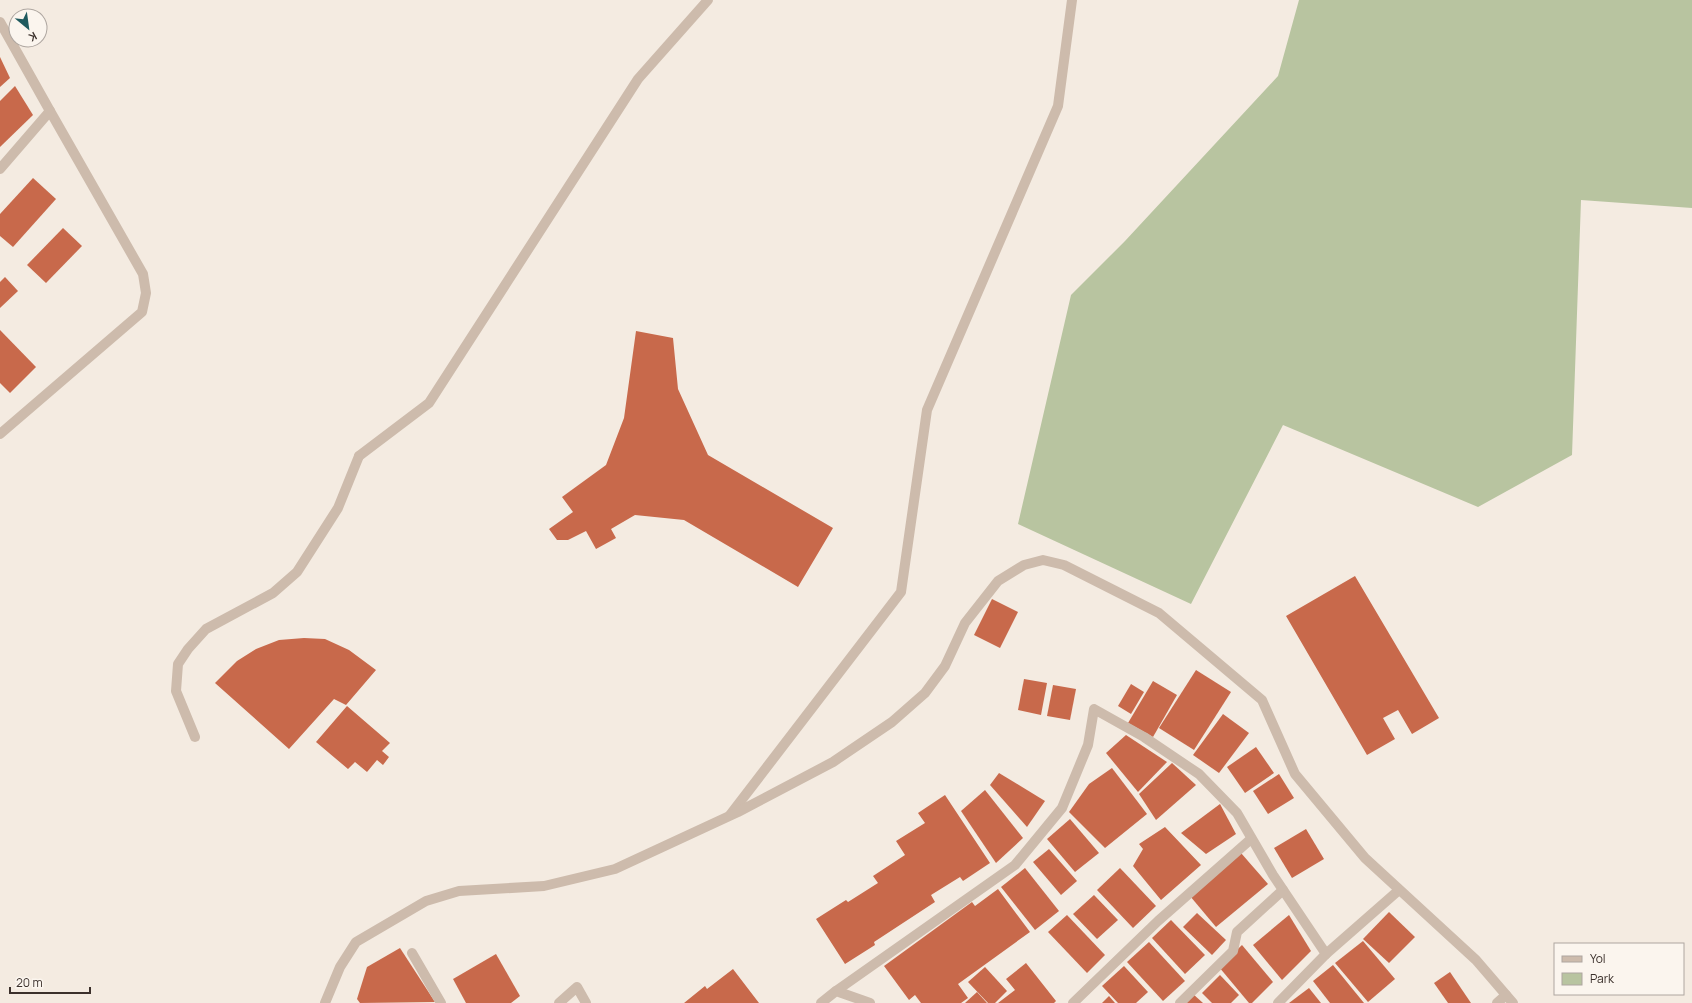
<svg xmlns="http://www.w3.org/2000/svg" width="1692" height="1003" font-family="Manrope,sans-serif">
  <rect width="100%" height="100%" fill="#f4ebe1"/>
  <path fill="#b8c4a0" d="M1299,0H1692V208L1581,200L1572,455L1478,507L1283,425L1191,604L1018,524L1071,295L1125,241L1278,76Z"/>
  <g fill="#c8694b">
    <path d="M0,57L10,78L0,87Z"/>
    <path d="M15,86L33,115L0,147V101Z"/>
    <path d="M33,178L56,199L13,247L0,236V214Z"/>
    <path d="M63,228L82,246L46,283L27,265Z"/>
    <path d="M5,277L18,291L0,308V282Z"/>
    <path d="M0,330L36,367L10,393L0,383Z"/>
    <path d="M636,331L673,338L678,389L708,455L833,528L798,587L684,520L635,515L611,529L616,538L596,549L586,531L568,540H557L549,529L573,512L562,497L606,465L624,418Z"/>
    <path d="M1355,576L1439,718L1412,734L1398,710L1383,718L1395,739L1367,755L1286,616Z"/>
    <path d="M992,599L1018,612L1000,648L974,635Z"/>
    <path d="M304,638L325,639L349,650L376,670L346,705L334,699L289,749L215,683L237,661L256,649L279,640Z"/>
    <path d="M1196,670L1231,692L1194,750L1159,728Z"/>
    <path d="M1024,679L1047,683L1041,715L1018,710Z"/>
    <path d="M1153,681L1177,695L1153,737L1128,723Z"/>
    <path d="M1131,684L1144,692L1131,714L1118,706Z"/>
    <path d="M1053,685L1076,689L1070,720L1047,716Z"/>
    <path d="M347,706L390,743L382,751L389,757L383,765L377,760L367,772L355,762L348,769L316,742Z"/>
    <path d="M1223,714L1249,733L1219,773L1193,755Z"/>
    <path d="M1126,735L1167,762L1138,792L1106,753Z"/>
    <path d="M1256,747L1274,773L1245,793L1227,767Z"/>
    <path d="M1172,763L1196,785L1156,820L1139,794Z"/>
    <path d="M1112,768L1147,814L1105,848L1069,812L1089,784Z"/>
    <path d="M999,773L1045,801L1027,827L990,785Z"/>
    <path d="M1279,774L1294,798L1268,814L1253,791Z"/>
    <path d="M985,790L1023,838L996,863L961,811Z"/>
    <path d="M945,795L990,863L963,881L960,877L931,895L935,902L874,942L875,945L845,964L816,919L846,900L848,902L878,883L873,876L905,855L896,841L925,823L918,813Z"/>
    <path d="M1220,804L1236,834L1206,854L1181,833Z"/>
    <path d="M1070,819L1099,853L1075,872L1047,839Z"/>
    <path d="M1165,827L1201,865L1161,900L1133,866L1143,849L1139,844Z"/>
    <path d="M1306,829L1324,859L1292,878L1274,848Z"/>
    <path d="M1049,849L1077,881L1061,895L1033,862Z"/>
    <path d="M1241,853L1268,884L1216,927L1190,896Z"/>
    <path d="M1025,868L1059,911L1035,930L1001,887Z"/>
    <path d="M1120,868L1156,906L1133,928L1097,890Z"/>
    <path d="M998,889L1030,932L958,984L968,998L961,1003H921L915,995L909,1000L884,966L972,902L975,906Z"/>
    <path d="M1094,895L1118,920L1097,939L1073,914Z"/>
    <path d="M1389,912L1415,937L1389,963L1363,939Z"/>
    <path d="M1197,913L1226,940L1212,955L1183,927Z"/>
    <path d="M1067,915L1105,955L1087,973L1048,932Z"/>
    <path d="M1289,915L1311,951L1282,980L1253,945Z"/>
    <path d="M1171,920L1205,955L1185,974L1152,938Z"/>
    <path d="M1363,941L1395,979L1368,1002L1335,963Z"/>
    <path d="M1149,942L1185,981L1163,1001L1127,962Z"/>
    <path d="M1242,945L1273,982L1252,1003H1249L1219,967Z"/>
    <path d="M400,948L435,1002L360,1003L357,999L367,967Z"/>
    <path d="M496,954L520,996L511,1003H466L453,979Z"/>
    <path d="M1026,963L1056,1001L1054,1003H998L1015,990L1006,979Z"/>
    <path d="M1333,965L1364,1003H1330L1313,981Z"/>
    <path d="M1124,966L1148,992L1136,1003H1118L1102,986Z"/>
    <path d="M985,967L1007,991L995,1003H988L968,982Z"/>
    <path d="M733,969L759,1003H684L705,986L707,989Z"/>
    <path d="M1450,972L1471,1003H1448L1434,983Z"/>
    <path d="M1220,975L1239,995L1231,1003H1212L1202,993Z"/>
    <path d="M1309,988L1321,1003H1289Z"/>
    <path d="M977,992L987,1003H965Z"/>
    <path d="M1193,994L1203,1003H1184Z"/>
    <path d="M1109,996L1115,1003H1102Z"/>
  </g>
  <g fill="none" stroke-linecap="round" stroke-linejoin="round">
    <g stroke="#cdbbac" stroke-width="10">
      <path d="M359,456L429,403L638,79L708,0"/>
      <path d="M730,815L901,592L927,410L1058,106L1072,0"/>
    </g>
    <g stroke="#cdbbac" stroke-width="10">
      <path d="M0,22L50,111"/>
      <path d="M0,169L50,111L143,274L146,293L142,312L0,434"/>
      <path d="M195,737L176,691L178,664L188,649L206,629L273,593L297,572L338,508L359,456"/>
      <path d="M412,953L441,1003"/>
      <path d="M836,991L1015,865L1062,808L1088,745L1094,709L1144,737L1199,774L1237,813L1273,875L1326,954L1399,890"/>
      <path d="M325,1003L340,967L356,942L426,901L459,891L544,886L615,869L738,812L833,762L892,722L925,693L945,666L965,623L998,581L1024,565L1043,560L1064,565L1159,613L1262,700L1295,774L1365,858L1476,960L1513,1003"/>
      <path d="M559,1003L577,987L586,1003"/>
      <path d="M821,1003L836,991L870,1003"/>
      <path d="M1073,1003L1158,921L1251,839"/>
      <path d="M1180,1003L1233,951L1237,932L1283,890"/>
      <path d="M1278,1003L1326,954"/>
      <path d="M1497,1003L1506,995"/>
    </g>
  </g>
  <rect x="1554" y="943" width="130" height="52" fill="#fbf5ee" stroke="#aea6a0"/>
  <rect x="1562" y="956" width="20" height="6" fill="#cdbbac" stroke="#aea6a0"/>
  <text x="1590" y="963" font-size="12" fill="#3b302b">Yol</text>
  <rect x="1562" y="973" width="20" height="12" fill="#b8c4a0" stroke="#aea6a0"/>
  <text x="1590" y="983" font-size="12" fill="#3b302b">Park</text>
  <g transform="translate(28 28) rotate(151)"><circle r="19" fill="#fbf5ee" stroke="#aea6a0"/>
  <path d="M0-3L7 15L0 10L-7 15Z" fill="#1f5a5e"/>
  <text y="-6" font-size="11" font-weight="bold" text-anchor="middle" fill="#3b302b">K</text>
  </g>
  <path d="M10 987v6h80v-6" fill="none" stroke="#3b302b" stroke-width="2"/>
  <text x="16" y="987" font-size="12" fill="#3b302b" stroke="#fbf5ee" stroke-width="3" paint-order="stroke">20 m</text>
</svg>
